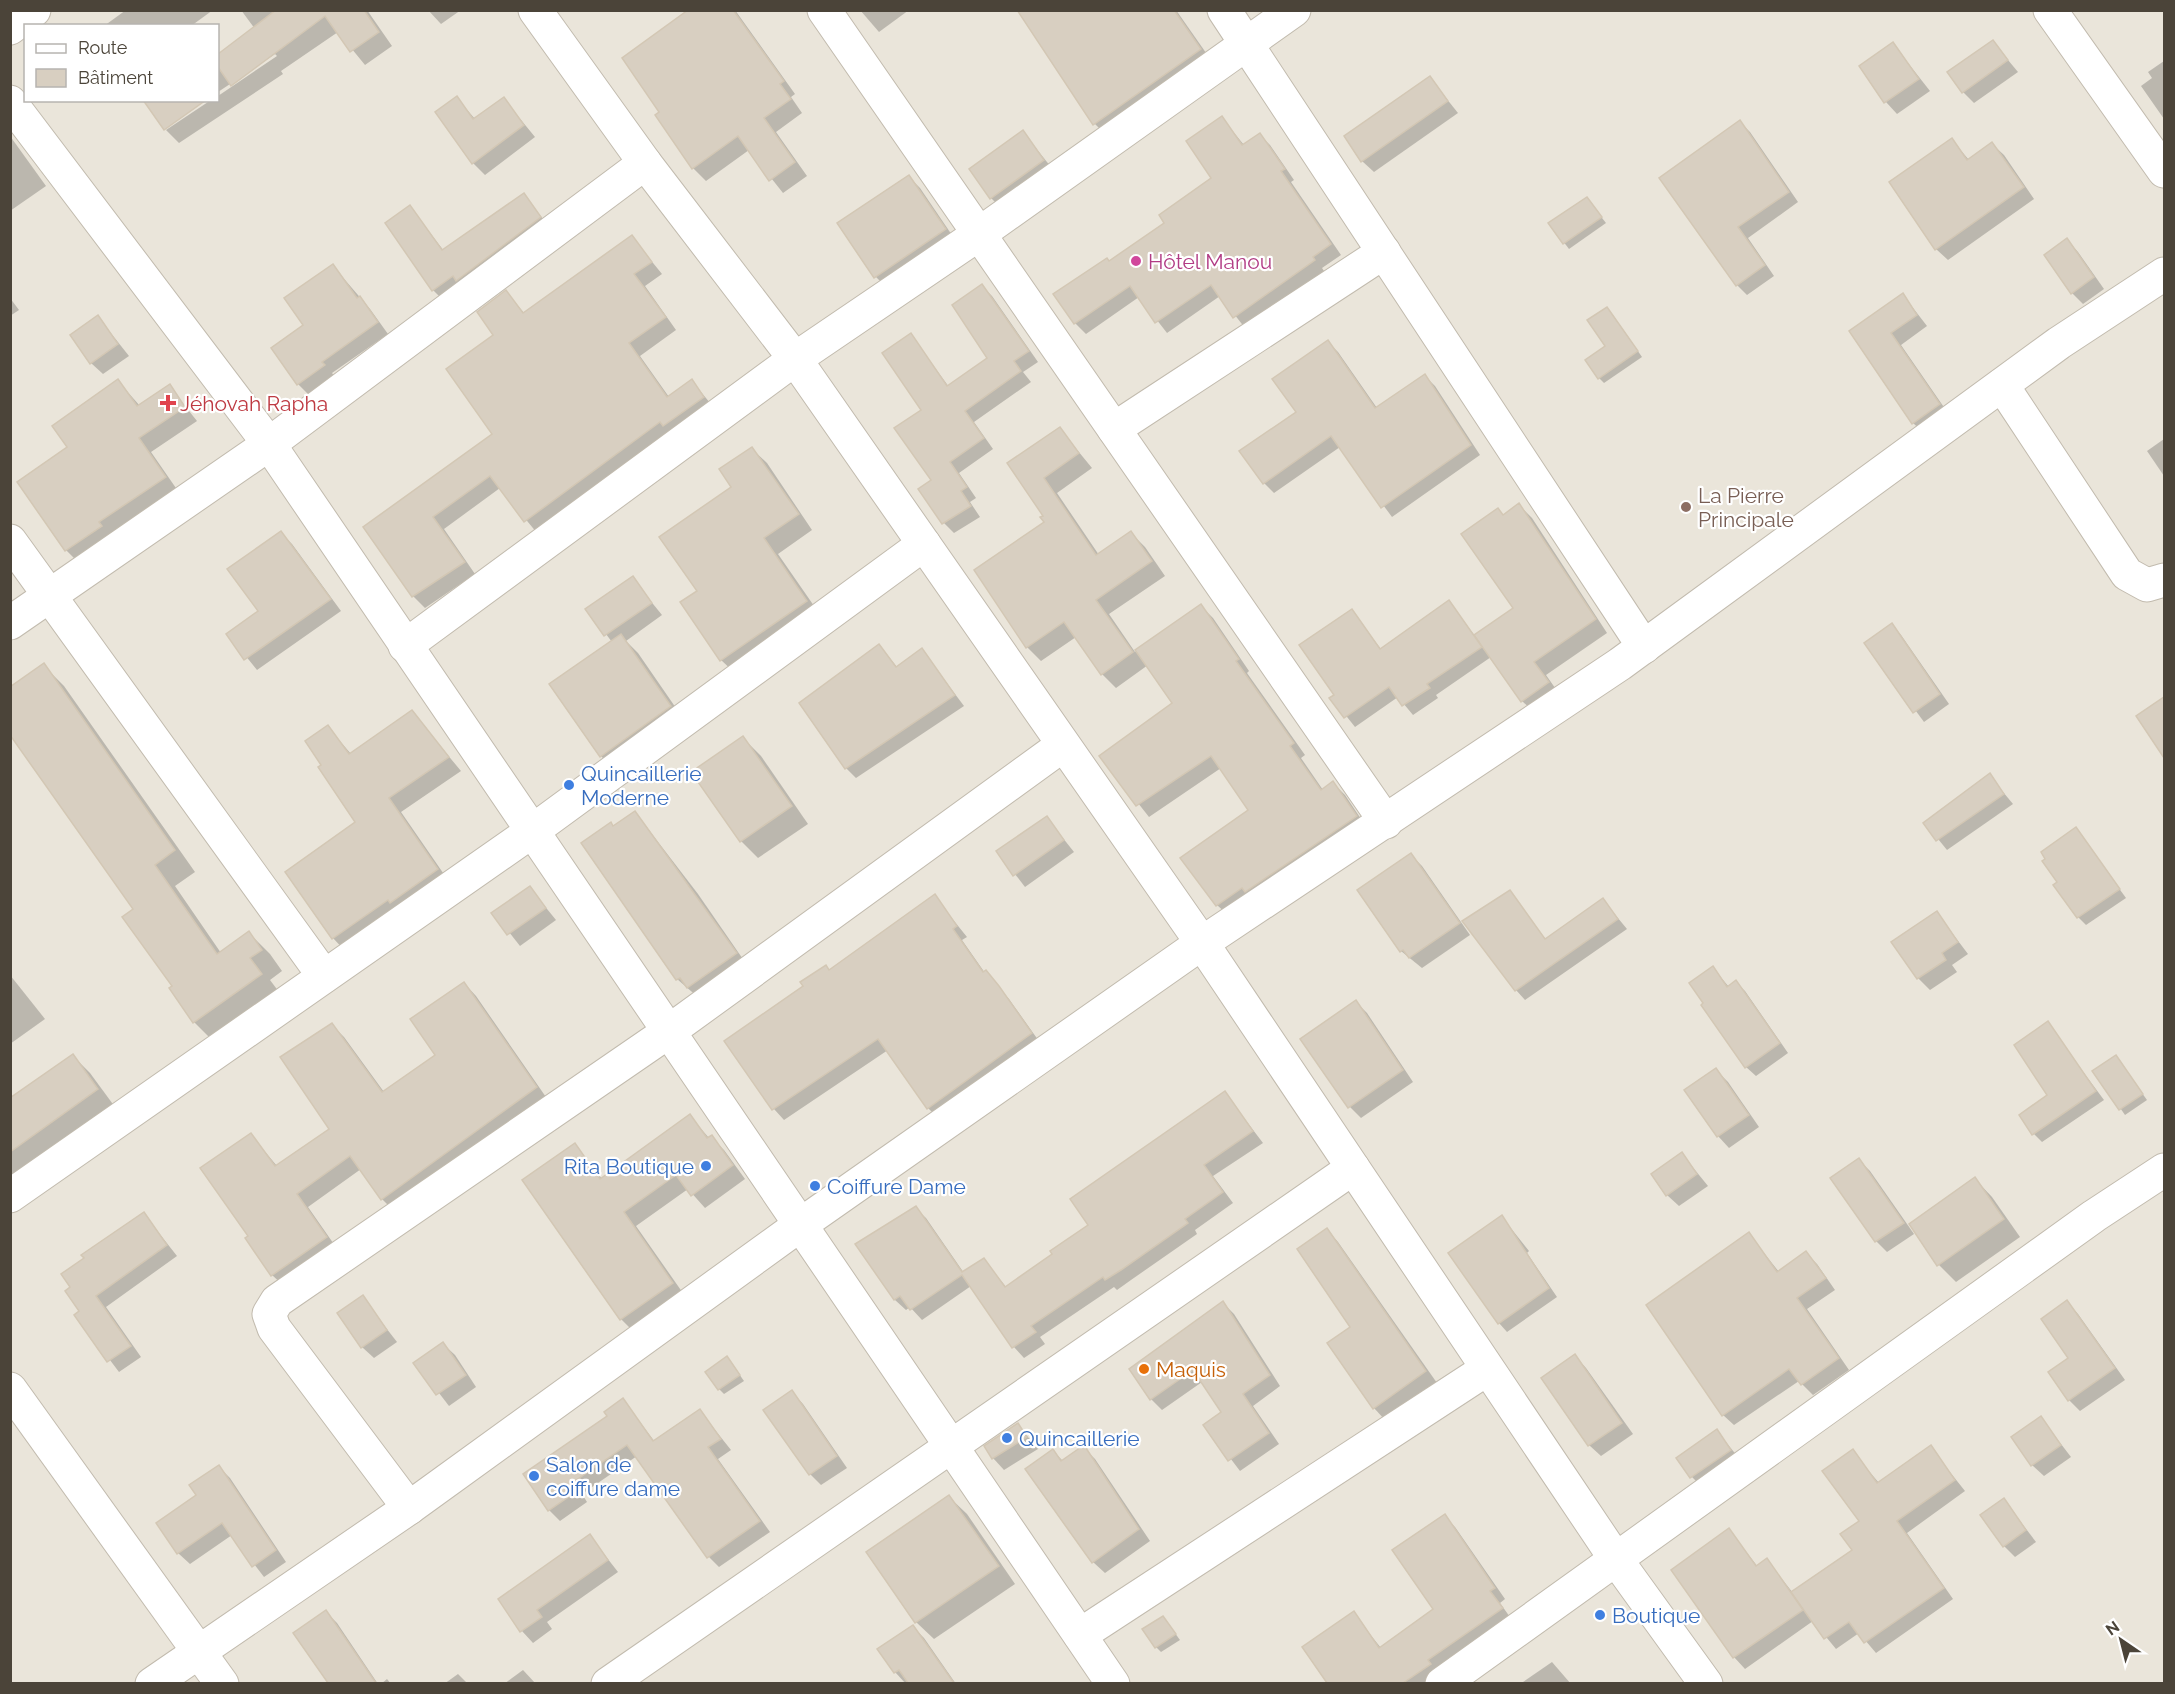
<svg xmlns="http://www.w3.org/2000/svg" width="2175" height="1694" font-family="Raleway,sans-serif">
  <rect width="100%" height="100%" fill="#f6f3ec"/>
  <path fill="#eae5da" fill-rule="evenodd" d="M11,11H2164V1683H11ZM26,26H218V100H26Z"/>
  <g fill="#0003">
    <path d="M126,10H213L191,26H104Z"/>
    <path d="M241,10H367L392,46L365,65L338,32L281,71L283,74L179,143L166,130L211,100H218V96L277,56L275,54L218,92V56L255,29Z"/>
    <path d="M428,10H461L441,24Z"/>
    <path d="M691,10H735L795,94L791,97L802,113L776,132L807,176L783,193L749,150L706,181L693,168L661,112Z"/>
    <path d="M860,10H909L879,32Z"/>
    <path d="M1018,10H1176L1211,60L1106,135L1095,124Z"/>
    <path d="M1993,42L2018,72L1974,103L1963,92Z"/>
    <path d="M1893,44L1930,91L1897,114L1886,102L1861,66Z"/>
    <path d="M2164,61V119L2141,86L2152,78L2148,72Z"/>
    <path d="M1430,78L1458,113L1374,172L1362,161Z"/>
    <path d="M457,98L475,119L504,99L535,137L485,175L473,163L437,112Z"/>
    <path d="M1222,118L1244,145L1260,135L1270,145L1294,180L1291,182L1341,255L1322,268L1324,271L1245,328L1220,296L1167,333L1139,297L1086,334L1075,323L1110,263L1166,224L1213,179Z"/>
    <path d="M1740,122L1750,132L1798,202L1748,238L1774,276L1747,295L1737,285L1661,178Z"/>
    <path d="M1023,132L1055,172L1002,209L991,198Z"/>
    <path d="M10,136L46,186L10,211Z"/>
    <path d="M1952,140L1969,160L1992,144L2004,155L2034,199L1948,260L1936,249Z"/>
    <path d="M909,177L920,188L956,241L887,288L876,277L839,224Z"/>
    <path d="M524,195L551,229L444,301L433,290L410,207L444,251Z"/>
    <path d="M1587,199L1606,223L1569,249L1550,224Z"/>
    <path d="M632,237L662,274L645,286L676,330L640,356L669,397L692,381L715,409L537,533L500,488L444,529L475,574L425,608L413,596L365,528L494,435L495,335L506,292L525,314Z"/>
    <path d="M2067,240L2078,252L2104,289L2083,304L2072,293Z"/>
    <path d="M333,266L370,309L388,334L332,373L335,377L309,395L298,384L305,326Z"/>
    <path d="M982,286L992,296L1038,362L1023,372L1031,382L974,422L993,449L959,473L976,498L970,502L980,517L954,533L944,523L933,481L911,335L949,387L990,359Z"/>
    <path d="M1903,295L1927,326L1901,345L1950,416L1925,434L1913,423L1851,331Z"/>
    <path d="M10,298L19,310L10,316Z"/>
    <path d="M1612,314L1642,357L1604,383L1599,378Z"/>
    <path d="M98,317L129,356L103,374L91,363Z"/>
    <path d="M1328,342L1338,352L1377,408L1425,376L1435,386L1480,455L1392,517L1340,447L1274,493L1264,483Z"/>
    <path d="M118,381L140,406L169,386L197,421L151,452L178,491L79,563L66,550L19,482L69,447Z"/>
    <path d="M1060,429L1092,468L1057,493L1099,555L1131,533L1145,547L1165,576L1109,614L1135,652L1201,606L1213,618L1249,671L1247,673L1305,755L1301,758L1323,790L1333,783L1345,795L1367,828L1229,916L1217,905L1250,811L1221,768L1149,817L1101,756L1174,704L1148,665L1116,688L1102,674L1076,637L1041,661L1027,647L1046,523L1045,516L1009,464Z"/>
    <path d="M2164,439V476L2147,451Z"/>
    <path d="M752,449L767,463L812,530L778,554L821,616L736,674L721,660L699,591L733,487Z"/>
    <path d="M1519,505L1532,518L1607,633L1546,675L1560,695L1535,713L1522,701L1491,657L1436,695L1438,698L1413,715L1398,697L1355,727L1332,698L1336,695L1351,611L1381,649L1449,602L1475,636L1515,609L1503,516Z"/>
    <path d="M281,533L292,544L341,611L257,670L228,634L260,612Z"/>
    <path d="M632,578L662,615L626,641L638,653L687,724L618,774L601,756L551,684L612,642L587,609Z"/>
    <path d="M1892,625L1901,635L1949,704L1924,722L1866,643Z"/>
    <path d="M879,645L897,667L922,650L964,706L856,778L846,768Z"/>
    <path d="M43,665L64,686L195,872L175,886L221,953L249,933L270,954L282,971L270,980L282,996L215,1043L194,1022L135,909Z"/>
    <path d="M2164,698V755L2138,716Z"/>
    <path d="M412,712L461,771L401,812L450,883L346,952L333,938L287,873L357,823L323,765L328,727L351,754Z"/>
    <path d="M743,738L761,756L808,824L758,858L741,841Z"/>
    <path d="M1989,775L2013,804L1947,850L1925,823Z"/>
    <path d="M635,812L698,894L747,965L699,998L677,979L614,827Z"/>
    <path d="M1047,818L1074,852L1025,887L998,852Z"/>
    <path d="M2076,829L2126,898L2086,925L2078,917L2059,883Z"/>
    <path d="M1411,855L1422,866L1470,935L1422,968L1401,951Z"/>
    <path d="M530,888L556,920L520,946L494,913Z"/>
    <path d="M1510,892L1546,940L1603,900L1627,929L1525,1000L1516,990Z"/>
    <path d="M934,896L967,937L962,940L985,973L1009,999L1041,1044L939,1119L928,1108L888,1050L784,1120L774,1109L726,1041L830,972Z"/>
    <path d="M1937,913L1968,954L1952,965L1957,972L1930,990L1918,978L1894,942Z"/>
    <path d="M1713,968L1729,987L1736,982L1745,991L1788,1053L1756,1076L1746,1067Z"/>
    <path d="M10,975L45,1019L10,1044Z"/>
    <path d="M464,983L476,996L548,1100L394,1211L382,1199L361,1169L308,1207L338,1250L285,1287L272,1275L250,1237L251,1135L277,1166L332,1129V1025L344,1037L384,1092L438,1056Z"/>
    <path d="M1356,1002L1367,1013L1413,1082L1361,1118L1350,1107Z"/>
    <path d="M2047,1023L2104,1100L2042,1142L2034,1134L2049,1095Z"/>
    <path d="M73,1056L90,1073L115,1107L10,1181V1099Z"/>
    <path d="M2116,1057L2147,1100L2125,1115L2095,1071Z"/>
    <path d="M1716,1070L1728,1082L1759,1127L1729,1148L1718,1136Z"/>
    <path d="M1225,1093L1263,1143L1213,1176L1233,1203L1195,1230L1197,1234L1131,1280L1117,1290L1114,1287L1040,1337L1045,1344L1024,1358L1014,1347L971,1286L922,1320L910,1307L906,1310L895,1300L857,1244L915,1208L926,1218L964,1273L984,1260L1007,1288L1054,1254L1090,1225Z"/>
    <path d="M690,1116L709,1138L711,1137L724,1150L745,1179L705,1208L688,1189L636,1226L685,1296L634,1332L621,1319L575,1145L602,1179Z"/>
    <path d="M1682,1154L1708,1186L1679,1206L1667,1195Z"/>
    <path d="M1859,1160L1870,1171L1914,1234L1887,1252L1876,1241Z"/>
    <path d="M1975,1179L1992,1197L2020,1237L1956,1282L1939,1265Z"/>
    <path d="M144,1214L177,1256L106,1307L141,1357L119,1372L76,1315L81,1311Z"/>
    <path d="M1502,1217L1529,1251L1527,1253L1557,1297L1507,1332L1499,1323Z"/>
    <path d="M1327,1230L1338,1242L1437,1383L1385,1420L1374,1408Z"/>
    <path d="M1749,1234L1779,1272L1806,1253L1817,1264L1835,1290L1807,1309L1849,1370L1813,1395L1799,1381L1734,1425L1723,1415Z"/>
    <path d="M362,1297L397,1342L374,1358L362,1347Z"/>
    <path d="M2067,1302L2078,1314L2125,1380L2080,1411L2069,1400L2070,1358Z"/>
    <path d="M1223,1303L1234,1314L1280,1386L1253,1406L1279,1444L1240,1471L1205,1425L1223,1413L1202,1382L1162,1410L1151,1399Z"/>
    <path d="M443,1344L455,1355L476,1387L449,1406L416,1363Z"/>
    <path d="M1575,1356L1586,1368L1633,1434L1601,1456L1589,1445Z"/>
    <path d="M732,1364L744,1381L724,1394L719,1389Z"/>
    <path d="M792,1392L803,1404L847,1468L821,1485L810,1474Z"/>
    <path d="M623,1400L655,1442L700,1411L731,1450L718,1459L770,1532L719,1567L709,1557L637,1456L582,1494L587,1502L560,1521L549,1510L609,1416Z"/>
    <path d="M2041,1418L2071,1457L2044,1476L2032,1465Z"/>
    <path d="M1018,1425L1038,1449L1004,1470L993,1458Z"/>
    <path d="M1717,1431L1742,1462L1703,1488L1692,1477Z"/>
    <path d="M1083,1447L1095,1459L1150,1541L1105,1573L1093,1562L1053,1451L1063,1461Z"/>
    <path d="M1930,1447L1965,1491L1907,1533L1953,1599L1876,1653L1859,1633L1836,1649L1813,1621L1745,1669L1734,1657L1673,1570L1729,1530L1758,1567L1767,1560L1793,1593L1854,1551L1861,1521L1852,1451L1879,1483Z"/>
    <path d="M219,1467L230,1478L286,1562L264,1577L232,1535L190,1564L178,1553L198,1496Z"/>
    <path d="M949,1497L967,1514L1015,1584L934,1639L916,1622Z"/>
    <path d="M2004,1500L2036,1542L2015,1557L2004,1546Z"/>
    <path d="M1444,1516L1455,1527L1505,1599L1500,1603L1512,1620L1428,1684H1330L1304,1647L1353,1613L1381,1648L1435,1610Z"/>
    <path d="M590,1536L618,1572L547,1622L552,1629L533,1643L522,1631L500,1599Z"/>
    <path d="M326,1612L337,1623L378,1684H331L295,1633Z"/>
    <path d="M1163,1617L1180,1640L1161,1652L1156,1647Z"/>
    <path d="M913,1627L924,1638L956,1684H906L895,1672L879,1650Z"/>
    <path d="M1552,1662L1571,1684H1520Z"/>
    <path d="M523,1670L536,1684H504Z"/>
    <path d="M458,1674L468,1684H444Z"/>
    <path d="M387,1679L391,1684H381Z"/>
  </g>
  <g fill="#d8cfc1" stroke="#d3c7b4" stroke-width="1.5">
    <path d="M276,10H364L379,32L350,52L325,16L231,86L218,67V54Z"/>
    <path d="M688,10H733L784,81L780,84L791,99L764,118L795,162L769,181L738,136L692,169L655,115L659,112L622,58Z"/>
    <path d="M1017,10H1174L1201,49L1093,125Z"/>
    <path d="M1993,40L2008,60L1962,93L1947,72Z"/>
    <path d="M1893,42L1919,79L1884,103L1859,66Z"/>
    <path d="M1430,76L1448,101L1361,162L1344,136Z"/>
    <path d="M457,96L473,119L504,97L524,125L472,164L435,112Z"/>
    <path d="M143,100H206L164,130Z"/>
    <path d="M1222,116L1242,145L1260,133L1285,169L1281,171L1331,244L1313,257L1315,260L1233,318L1211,285L1155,323L1130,286L1074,324L1053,294L1107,258L1109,261L1164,223L1159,215L1211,178L1186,141Z"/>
    <path d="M1740,120L1789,192L1738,227L1765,265L1736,286L1659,178Z"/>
    <path d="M1023,130L1044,160L990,199L969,169Z"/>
    <path d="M1952,138L1967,160L1992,142L2024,187L1935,250L1889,182Z"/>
    <path d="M909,175L946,229L874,278L837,223Z"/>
    <path d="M524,193L541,217L456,281L453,276L432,291L385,223L410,205L442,250Z"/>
    <path d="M1587,197L1602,217L1563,244L1548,223Z"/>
    <path d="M632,235L652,262L634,274L666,317L629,343L667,397L692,379L704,397L663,426L660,422L524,522L490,476L433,517L465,562L412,597L363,527L492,434L446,369L493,335L477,312L506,290L523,313Z"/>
    <path d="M2067,238L2094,277L2071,294L2044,255Z"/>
    <path d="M333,264L357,298L360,296L378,322L322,362L325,365L297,385L271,348L303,325L284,298Z"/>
    <path d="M982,284L1029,351L1014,361L1021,371L965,411L984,438L950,462L967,487L961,491L971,506L942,524L918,489L931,480L894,428L921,410L882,353L911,333L947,386L987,358L952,305Z"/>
    <path d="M1903,293L1917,315L1891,333L1940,404L1912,424L1849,331Z"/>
    <path d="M1607,307L1638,351L1598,379L1585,360L1605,346L1587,320Z"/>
    <path d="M98,315L118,344L90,364L70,335Z"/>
    <path d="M1328,340L1375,408L1425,374L1471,445L1381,508L1331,436L1263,484L1239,451L1296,412L1272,379Z"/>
    <path d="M118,379L137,406L170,384L185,407L139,438L166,477L99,522L102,526L65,551L17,482L67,447L52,426Z"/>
    <path d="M1060,427L1079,453L1044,478L1096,555L1131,531L1152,561L1096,600L1133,652L1101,675L1064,622L1026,648L974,570L1044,522L1040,517L1043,516L1007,463Z"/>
    <path d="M752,447L799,514L764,538L807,601L720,661L680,602L697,591L659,537L731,487L719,469Z"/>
    <path d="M1519,503L1596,619L1534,662L1549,682L1521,702L1474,635L1513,608L1461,534L1498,508L1503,515Z"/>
    <path d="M281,531L331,599L244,660L226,634L258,611L227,569Z"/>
    <path d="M633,576L652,603L604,636L585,609Z"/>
    <path d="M1449,600L1482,647L1427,684L1430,688L1402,706L1389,687L1344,718L1329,698L1334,695L1299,645L1352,609L1380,649Z"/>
    <path d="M1201,604L1239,659L1236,661L1294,743L1290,746L1321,790L1333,781L1357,816L1245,892L1242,888L1216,906L1180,858L1248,810L1211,756L1136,806L1099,756L1172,703L1135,650Z"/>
    <path d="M1892,623L1940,694L1913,713L1864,643Z"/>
    <path d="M621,634L671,706L600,757L549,684Z"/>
    <path d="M879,644L896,667L922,648L955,695L845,769L799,703Z"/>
    <path d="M44,663L175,850L155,865L217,954L249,931L262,950L250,958L262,974L193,1023L169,988L172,986L122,917L133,909L10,735V687Z"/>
    <path d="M2164,697V758L2136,716Z"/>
    <path d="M412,710L449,757L389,798L438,869L390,903L388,900L332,939L285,872L355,822L318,767L321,765L305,741L328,725L349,754Z"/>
    <path d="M743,736L792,806L740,842L691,772Z"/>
    <path d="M1990,773L2004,794L1936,841L1923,823Z"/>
    <path d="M635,811L737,953L687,988L680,978L676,980L581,843L611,822L613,826Z"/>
    <path d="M1047,816L1064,840L1013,876L996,851Z"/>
    <path d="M2076,827L2120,889L2077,918L2053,885L2057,882L2042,861L2045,859L2041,852Z"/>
    <path d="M1411,853L1460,923L1409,958L1403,950L1400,952L1357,890Z"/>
    <path d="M530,886L546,908L507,935L491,913Z"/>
    <path d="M1510,890L1545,939L1603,898L1618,919L1515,991L1462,921Z"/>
    <path d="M935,894L957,926L953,929L983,972L986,970L999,986L1032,1033L927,1109L878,1039L772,1110L724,1041L803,986L800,982L826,965L829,970Z"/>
    <path d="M1937,911L1958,942L1942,953L1946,960L1917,979L1891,942Z"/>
    <path d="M1713,966L1727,987L1736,980L1780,1043L1745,1068L1701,1005L1703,1003L1689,983Z"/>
    <path d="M464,982L537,1087L381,1200L350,1156L297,1194L327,1237L271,1276L245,1238L248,1236L200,1168L251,1133L275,1166L329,1129L280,1057L332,1023L382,1092L435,1055L410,1019Z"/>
    <path d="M1356,1000L1403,1070L1348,1108L1300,1039Z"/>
    <path d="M2048,1021L2096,1091L2032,1135L2019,1115L2047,1095L2014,1045Z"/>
    <path d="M73,1054L98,1089L10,1152V1098Z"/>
    <path d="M2116,1055L2143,1094L2119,1110L2092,1071Z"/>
    <path d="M1716,1068L1749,1115L1717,1137L1684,1090Z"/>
    <path d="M1225,1091L1253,1131L1204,1165L1223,1192L1185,1219L1188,1223L1121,1270L1105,1280L1103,1277L1031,1326L1036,1332L1012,1348L962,1275L910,1310L900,1296L894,1300L855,1244L916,1206L962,1272L984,1258L1005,1287L1052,1254L1050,1251L1088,1225L1070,1199Z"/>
    <path d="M690,1114L707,1138L712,1135L733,1165L691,1196L676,1175L624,1212L673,1283L620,1320L522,1180L575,1143L600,1179Z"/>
    <path d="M1682,1152L1697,1174L1666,1196L1651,1174Z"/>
    <path d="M1859,1158L1904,1223L1875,1242L1830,1178Z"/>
    <path d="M1975,1177L2004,1219L1937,1266L1909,1224Z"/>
    <path d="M144,1212L167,1245L96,1296L131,1346L107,1362L74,1315L79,1311L65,1291L70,1287L61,1274L84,1258L81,1255Z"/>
    <path d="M1502,1215L1549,1288L1498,1324L1448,1253Z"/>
    <path d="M1327,1228L1426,1371L1373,1409L1327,1343L1350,1327L1297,1249Z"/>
    <path d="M1749,1232L1777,1272L1806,1251L1826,1278L1797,1298L1839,1358L1801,1385L1789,1369L1722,1416L1646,1305Z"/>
    <path d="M363,1295L387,1330L361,1348L337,1313Z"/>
    <path d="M2067,1300L2115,1368L2068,1401L2048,1372L2068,1358L2041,1319Z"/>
    <path d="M1223,1301L1270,1375L1243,1394L1269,1433L1228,1461L1203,1425L1221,1412L1193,1370L1150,1400L1129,1369Z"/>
    <path d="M443,1342L466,1375L436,1395L413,1363Z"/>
    <path d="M1575,1354L1622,1423L1588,1446L1541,1378Z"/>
    <path d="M727,1356L740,1375L718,1390L705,1372Z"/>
    <path d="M792,1390L837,1456L809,1475L763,1410Z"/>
    <path d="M623,1398L653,1441L700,1409L721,1439L708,1447L760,1521L707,1558L627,1445L572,1483L577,1491L548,1511L523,1474L607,1416L604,1412Z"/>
    <path d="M2041,1416L2061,1445L2031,1466L2011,1437Z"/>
    <path d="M1018,1423L1027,1437L992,1459L984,1446Z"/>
    <path d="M1717,1429L1731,1450L1690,1478L1676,1458Z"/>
    <path d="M1084,1445L1139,1529L1092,1563L1025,1469L1053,1449L1061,1461Z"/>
    <path d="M1931,1445L1955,1480L1897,1521L1944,1588L1864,1643L1849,1622L1824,1639L1791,1592L1852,1550L1840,1534L1859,1521L1822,1471L1853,1449L1877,1483Z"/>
    <path d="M219,1465L276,1550L252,1567L222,1523L177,1554L156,1523L196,1495L189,1485Z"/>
    <path d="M949,1495L999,1566L915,1623L866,1552Z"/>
    <path d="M2004,1498L2026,1530L2003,1547L1980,1515Z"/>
    <path d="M1445,1514L1495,1588L1490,1591L1503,1608L1428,1660L1431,1664L1403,1683H1327L1302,1647L1354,1611L1379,1648L1433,1609L1392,1550Z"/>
    <path d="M1729,1528L1756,1566L1767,1558L1803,1610L1733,1658L1671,1570Z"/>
    <path d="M590,1534L608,1560L537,1610L542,1617L520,1632L498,1599Z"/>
    <path d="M326,1610L376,1683H328L293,1633Z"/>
    <path d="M1163,1616L1176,1634L1155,1648L1142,1629Z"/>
    <path d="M913,1625L954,1683H908L899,1670L894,1673L877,1649Z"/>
  </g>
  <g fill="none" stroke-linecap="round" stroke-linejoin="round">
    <g stroke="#c2bbae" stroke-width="35">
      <g id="minor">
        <path d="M535,10L645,163L795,359L1202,943L1615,1558L1706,1684"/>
        <path d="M824,10L1386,822"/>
        <path d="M1224,10L1644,647"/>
        <path d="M2050,10L2164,171"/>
        <path d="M10,28L34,10"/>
        <path d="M10,102L269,444L1113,1684"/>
        <path d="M2002,385L2127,574L2147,585L2164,580"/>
        <path d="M1114,429L1384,252"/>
        <path d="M10,541L324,976"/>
        <path d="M10,623L269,444L645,163"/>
        <path d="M405,646L795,359L979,234L1294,10"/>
        <path d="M10,1196L531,832L924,544"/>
        <path d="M10,1389L222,1684"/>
        <path d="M409,1508L274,1328L269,1314L277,1301L668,1032L1063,745"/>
        <path d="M1080,1635L1487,1369"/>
        <path d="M152,1684L409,1508L800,1225L1202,943L1620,664L2059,343L2164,274"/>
        <path d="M608,1684L1353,1168"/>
        <path d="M1442,1684L2094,1216L2164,1170"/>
      </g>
    </g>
    <use href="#minor" stroke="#fff" stroke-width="33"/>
  </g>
  <circle fill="#d1479c" stroke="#fff" stroke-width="2" cx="1136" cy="261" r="6"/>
  <path fill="#e0444e" stroke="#fff" stroke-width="2" d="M165 394h6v6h6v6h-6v6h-6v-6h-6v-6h6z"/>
  <circle fill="#8d6e63" stroke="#fff" stroke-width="2" cx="1686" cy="507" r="6"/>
  <g fill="#3f7fe0" stroke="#fff" stroke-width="2">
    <circle cx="569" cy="785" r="6"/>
    <circle cx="706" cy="1166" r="6"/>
    <circle cx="815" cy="1186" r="6"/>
    <circle cx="1007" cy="1438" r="6"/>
    <circle cx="534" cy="1476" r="6"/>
    <circle cx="1600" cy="1615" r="6"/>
  </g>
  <circle fill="#e8710a" stroke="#fff" stroke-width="2" cx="1144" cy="1369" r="6"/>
  <g text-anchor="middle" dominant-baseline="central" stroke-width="4.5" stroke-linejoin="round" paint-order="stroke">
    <g font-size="21" fill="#b23c85" stroke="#fff" text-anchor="start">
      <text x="1148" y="261">Hôtel Manou</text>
    </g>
    <g font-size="21" fill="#be3a42" stroke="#fff" text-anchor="start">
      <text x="180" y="403">Jéhovah Rapha</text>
    </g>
    <g font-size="21" fill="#785e54" stroke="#fff" text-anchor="start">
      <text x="1698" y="495">La Pierre<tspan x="1698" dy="24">Principale</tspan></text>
    </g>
    <g font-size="21" fill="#366cbe" stroke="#fff" text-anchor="start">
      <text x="581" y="773">Quincaillerie<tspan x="581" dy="24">Moderne</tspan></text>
      <text x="694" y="1166" text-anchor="end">Rita Boutique</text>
      <text x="827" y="1186">Coiffure Dame</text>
      <text x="1019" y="1438">Quincaillerie</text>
      <text x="546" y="1464">Salon de<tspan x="546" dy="24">coiffure dame</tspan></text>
      <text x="1612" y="1615">Boutique</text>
    </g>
    <g font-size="21" fill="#c56008" stroke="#fff" text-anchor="start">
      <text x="1156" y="1369">Maquis</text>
    </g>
  </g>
  <rect width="2175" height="1694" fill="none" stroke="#4b4439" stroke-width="24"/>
  <rect x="24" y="24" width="195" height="78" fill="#ffffff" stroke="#b7b4b0" stroke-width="1.5"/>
  <rect x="36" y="44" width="30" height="9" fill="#ffffff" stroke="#b7b4b0" stroke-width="1.5"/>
  <text x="78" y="54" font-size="18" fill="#4b4439">Route</text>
  <rect x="36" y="69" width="30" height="18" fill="#d8cfc1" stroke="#b7b4b0" stroke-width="1.5"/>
  <text x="78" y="84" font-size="18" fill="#4b4439">Bâtiment</text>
  <g transform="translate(2121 1640) rotate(325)" stroke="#ffffff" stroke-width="4.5" paint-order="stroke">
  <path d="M0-4.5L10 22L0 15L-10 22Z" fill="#4b4439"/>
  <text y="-9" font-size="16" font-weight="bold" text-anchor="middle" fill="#4b4439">N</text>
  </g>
</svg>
